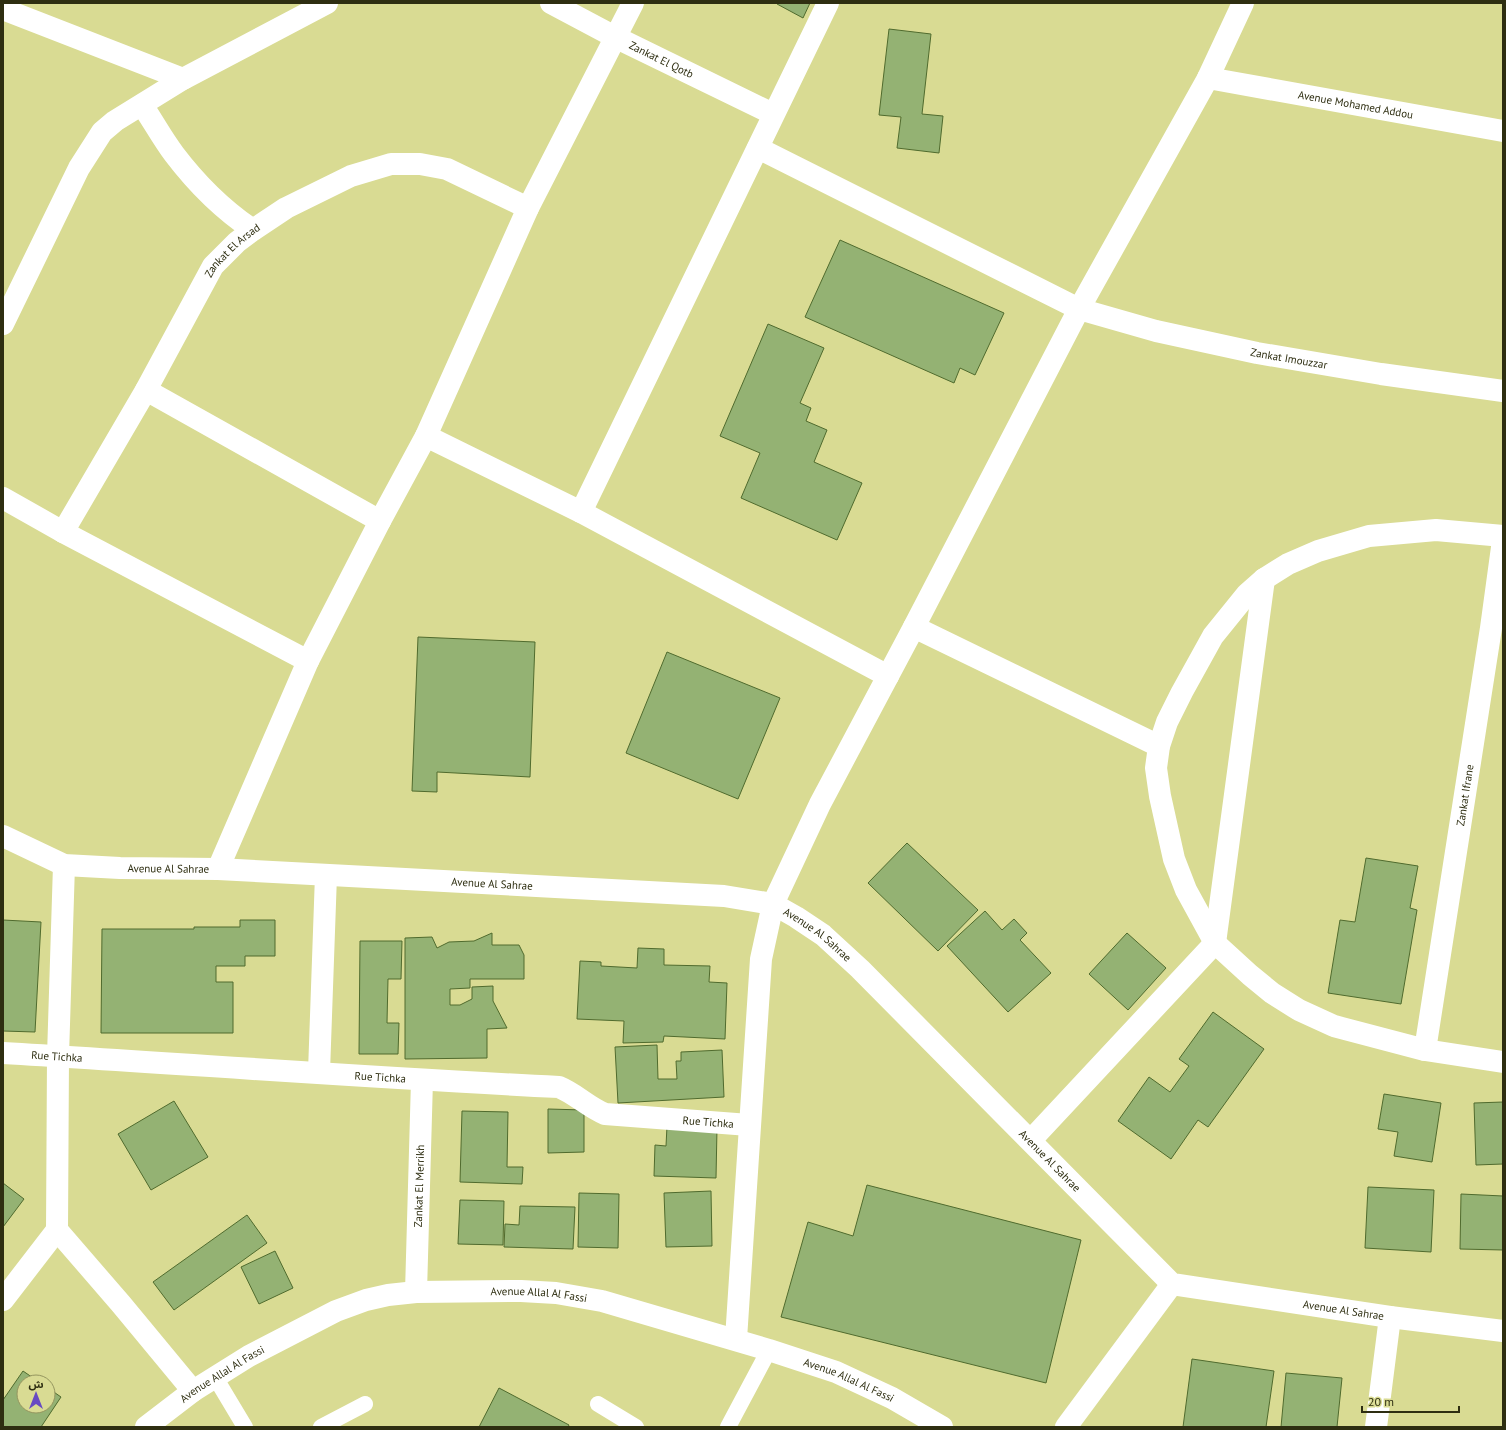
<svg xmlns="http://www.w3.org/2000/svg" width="1506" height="1430" font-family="'PT Sans','Noto Sans Arabic',sans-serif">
  <rect width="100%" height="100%" fill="#d9db93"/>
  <g fill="#94b273" stroke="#506b2e">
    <path d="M778,3H810L803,18L777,4Z"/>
    <path d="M889,29L931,34L922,114L943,116L939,153L897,148L901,117L879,115Z"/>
    <path d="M840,240L1004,313L975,375L960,368L954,383L805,317Z"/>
    <path d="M768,324L824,348L800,403L811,408L806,421L827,430L814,462L862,483L837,540L741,498L760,453L720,436Z"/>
    <path d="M418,637L535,642L530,777L437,772V792L412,791Z"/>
    <path d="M667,652L780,698L738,799L626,753Z"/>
    <path d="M907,843L978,910L938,951L868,883Z"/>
    <path d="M1366,858L1418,866L1410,908L1417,910L1401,1004L1328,993L1340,920L1355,922Z"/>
    <path d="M985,911L1002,930L1014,919L1027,933L1020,940L1051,973L1008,1012L947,946Z"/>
    <path d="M3,920L41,922L35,1032L3,1031Z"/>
    <path d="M240,920H275V956H245V966H216V982H233V1033H101L102,929H194V927H240Z"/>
    <path d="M492,933V945H519L524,955V979H470V988L450,989V1005H460L472,999V987L493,986V1001L507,1028L487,1029V1058L405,1059V938L432,937L437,948L449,942L474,941Z"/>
    <path d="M1127,933L1166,968L1128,1010L1089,974Z"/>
    <path d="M360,941H402L401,979H388L387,1023H399L398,1054H359Z"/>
    <path d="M638,948L664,949V965L710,966L709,982L727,983L725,1039L664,1036L663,1042L623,1043L624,1021L577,1019L580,961L601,962V966L637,968Z"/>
    <path d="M1213,1012L1264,1049L1208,1127L1198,1120L1171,1159L1118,1121L1149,1077L1170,1092L1189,1066L1179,1059Z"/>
    <path d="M657,1045L658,1079H677L676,1061H681V1052L722,1050L724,1097L618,1103L615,1047Z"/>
    <path d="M1384,1094L1441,1103L1432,1162L1394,1156L1398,1132L1378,1129Z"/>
    <path d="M174,1101L208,1157L151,1190L118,1134Z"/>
    <path d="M1503,1102V1164L1476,1165L1474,1103Z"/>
    <path d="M548,1109L584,1110V1152L548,1153Z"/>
    <path d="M462,1111L508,1112L507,1167H523L522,1184L460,1182Z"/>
    <path d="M667,1126L717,1128L716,1178L654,1176L655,1145L666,1146Z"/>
    <path d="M3,1183L24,1199L3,1227Z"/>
    <path d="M867,1185L1081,1240L1046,1383L781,1317L808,1222L853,1236Z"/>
    <path d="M1368,1187L1434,1190L1431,1252L1365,1248Z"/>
    <path d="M711,1191L712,1246L666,1247L664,1193Z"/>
    <path d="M579,1193L619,1194L618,1248L578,1247Z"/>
    <path d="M1461,1194L1503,1196V1250L1460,1249Z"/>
    <path d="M460,1200L504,1201L503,1245L458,1244Z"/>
    <path d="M520,1206L575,1207L573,1249L504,1247L505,1224L519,1225Z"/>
    <path d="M247,1215L267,1243L174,1310L153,1282Z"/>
    <path d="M275,1251L293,1288L259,1304L241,1267Z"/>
    <path d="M1192,1359L1274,1371L1266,1427H1183Z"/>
    <path d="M23,1371L39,1382H24V1406H48V1388L61,1397L41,1427H3V1400Z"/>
    <path d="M1286,1373L1342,1378L1337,1427H1281Z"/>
    <path d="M499,1388L569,1425L568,1427H479Z"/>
  </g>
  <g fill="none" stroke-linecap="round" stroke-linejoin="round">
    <g stroke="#fff" stroke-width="16">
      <path d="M215,1377L245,1427"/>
      <path d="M598,1404L636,1427"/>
      <path d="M321,1427L365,1404"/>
      <path d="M728,1427L769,1350"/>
    </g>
    <g stroke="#fff" stroke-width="22">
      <path id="s1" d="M551,3L615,37L773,114"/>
      <path d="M3,9L183,79"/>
      <path id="s2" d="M1208,78L1503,131"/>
      <path d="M142,105C153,121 162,138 174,154C196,183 223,210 253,230"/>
      <path id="s3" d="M758,148L1079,309L1156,331L1257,353L1381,374L1503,391"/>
      <path d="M3,324L79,168L102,132L115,121L183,79L327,3"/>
      <path d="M146,390L380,521"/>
      <path d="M426,436L581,512L888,676"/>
      <path d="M3,498L63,532L308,661"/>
      <path d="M581,512L828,3"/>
      <path id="s4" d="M63,532L146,390L213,266L237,242L253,230L286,208L351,176L391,164H420L447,169L528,208"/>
      <path d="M1503,536L1436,530L1369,536L1318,551L1288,564L1264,579L1247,594L1213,636L1182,692L1167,722L1159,746L1156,768L1160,796L1174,859L1186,890L1215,943L1250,975L1272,993L1299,1010L1334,1026L1425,1050L1503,1062"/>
      <path d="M914,627L1159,746"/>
      <path d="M64,865L58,1056L57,1230L121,1304L193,1391"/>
      <path d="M218,869L308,661L380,521L426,436L528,208L633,3"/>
      <path id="s5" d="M1425,1050L1491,628L1503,540"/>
      <path id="s6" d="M3,1053C188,1064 374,1078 559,1087C576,1094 588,1107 605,1114L749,1125"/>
      <path d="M319,1072L326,875"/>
      <path d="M1031,1140L1215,943L1264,579"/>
      <path id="s7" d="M416,1292L422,1080"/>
      <path d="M3,1300L57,1230"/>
      <path d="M736,1339L761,959L773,904L820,804L914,627L1079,309L1208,78L1243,3"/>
      <path id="s8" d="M146,1427L193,1391L249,1356L336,1311L366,1300L388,1295L416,1292L521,1291L556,1293L602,1301L769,1350L836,1372L892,1398L942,1427"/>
      <path d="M1066,1427L1172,1284"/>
      <path d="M1376,1427L1390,1317"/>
    </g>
    <path stroke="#fff" stroke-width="22" id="s9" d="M3,836L64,865L120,868L218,869L724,896L773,904L796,917L823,935L860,969L1172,1284L1390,1317L1503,1331"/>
  </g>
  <g text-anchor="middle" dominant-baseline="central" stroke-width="3" stroke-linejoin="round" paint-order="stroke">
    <g font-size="11" fill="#2e2e11" stroke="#d9db93">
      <text stroke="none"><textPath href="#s1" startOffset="124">Zankat El Qotb</textPath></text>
      <text stroke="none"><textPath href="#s2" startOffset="150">Avenue Mohamed Addou</textPath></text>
      <text stroke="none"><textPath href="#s4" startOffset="330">Zankat El Arsad</textPath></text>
      <text stroke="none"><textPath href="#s3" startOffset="575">Zankat Imouzzar</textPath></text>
      <text stroke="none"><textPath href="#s5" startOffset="258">Zankat Ifrane</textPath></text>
      <text stroke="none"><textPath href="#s9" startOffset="172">Avenue Al Sahrae</textPath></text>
      <text stroke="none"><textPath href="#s9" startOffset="496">Avenue Al Sahrae</textPath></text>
      <text stroke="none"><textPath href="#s9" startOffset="832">Avenue Al Sahrae</textPath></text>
      <text stroke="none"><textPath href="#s6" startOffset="54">Rue Tichka</textPath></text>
      <text stroke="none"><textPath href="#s6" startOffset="378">Rue Tichka</textPath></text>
      <text stroke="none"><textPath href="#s6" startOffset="714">Rue Tichka</textPath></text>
      <text stroke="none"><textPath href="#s9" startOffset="1157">Avenue Al Sahrae</textPath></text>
      <text stroke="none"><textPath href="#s7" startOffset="106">Zankat El Merrikh</textPath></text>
      <text stroke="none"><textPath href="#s8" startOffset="429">Avenue Allal Al Fassi</textPath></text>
      <text stroke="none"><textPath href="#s9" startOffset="1504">Avenue Al Sahrae</textPath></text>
      <text stroke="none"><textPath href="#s8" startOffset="93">Avenue Allal Al Fassi</textPath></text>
      <text stroke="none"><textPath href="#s8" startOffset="752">Avenue Allal Al Fassi</textPath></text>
    </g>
  </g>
  <rect width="1506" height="1430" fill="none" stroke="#2e2e11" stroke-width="8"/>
  <g transform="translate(36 1394)"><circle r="19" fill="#d9db93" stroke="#95965f"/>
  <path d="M0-3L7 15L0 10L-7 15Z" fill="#674ac3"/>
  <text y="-6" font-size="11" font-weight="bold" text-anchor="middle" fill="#2e2e11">ش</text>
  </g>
  <path d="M1362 1406v6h97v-6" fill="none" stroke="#2e2e11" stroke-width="2"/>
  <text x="1368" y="1406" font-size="12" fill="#2e2e11" stroke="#d9db93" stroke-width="3" paint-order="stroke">20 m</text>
</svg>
